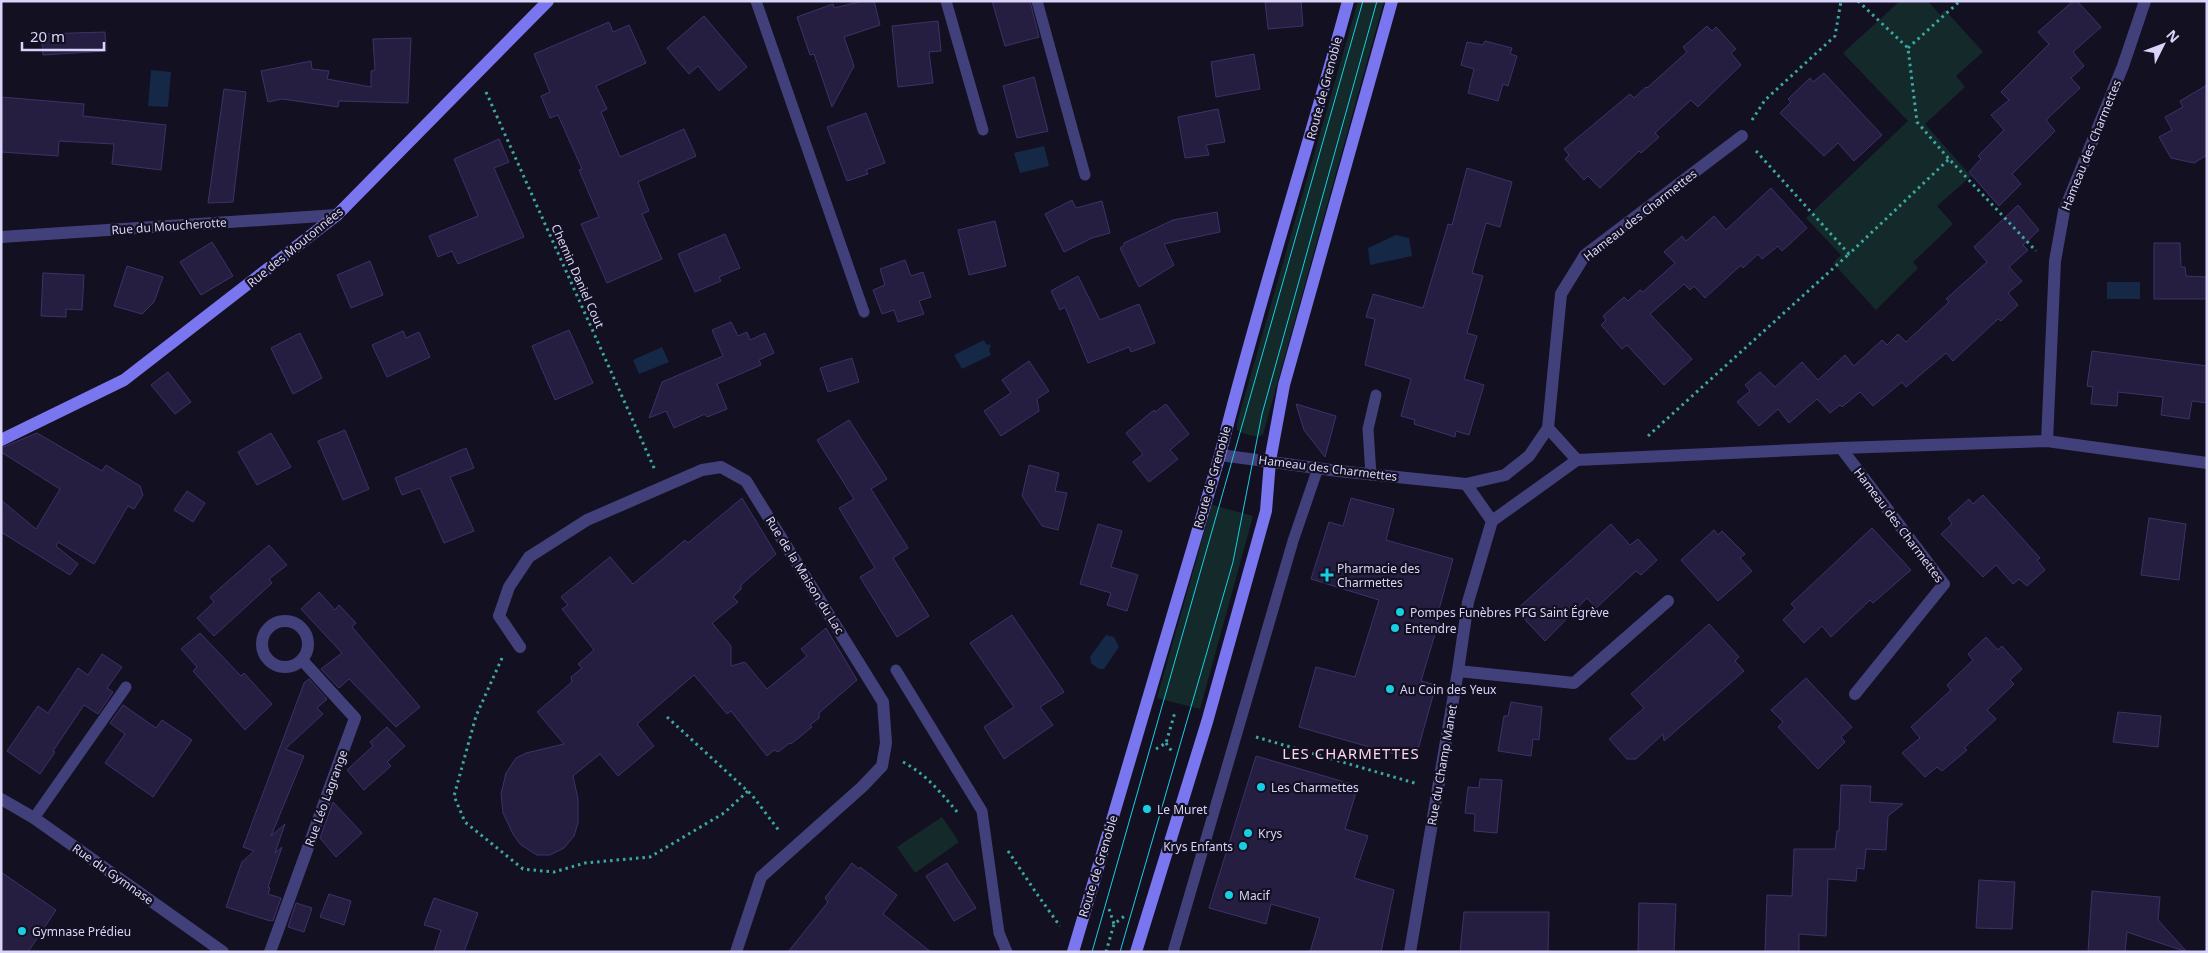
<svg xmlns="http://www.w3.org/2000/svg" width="2208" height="953" font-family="'Noto Sans',sans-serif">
  <rect width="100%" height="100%" fill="#131021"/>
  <g fill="#142a2a">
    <path d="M1358,1H1384L1264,431L1263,435C1255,438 1244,434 1237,430V423Z"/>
    <path d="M1900,1H1928L1940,15L1945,10L1983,52L1956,76L1965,87L1925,124L1971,176L1937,206L1953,224L1913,262L1918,268L1876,310L1833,263L1841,255L1806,218L1908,121L1843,53Z"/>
    <path d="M1212,505L1253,516L1200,709L1157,698Z"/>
    <path d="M942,817L959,842L915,873L897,847Z"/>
  </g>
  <g fill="#152846">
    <path d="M151,70L171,72L168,107L148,106Z"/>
    <path d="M1044,146L1049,166L1020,173L1014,153Z"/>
    <path d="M1396,235L1409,238L1412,256L1370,265L1368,248Z"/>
    <rect x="2107" y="282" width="33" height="17"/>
    <path d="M984,340L986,344L991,345L989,350L991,355L962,369L954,355Z"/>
    <path d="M662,347L669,362L639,374L633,360Z"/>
    <path d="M1106,635L1114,637L1119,647L1104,669H1099L1091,663L1090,657Z"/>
  </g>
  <g fill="#251e40" stroke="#3d3269">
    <path d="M863,1H874L880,25L844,37L854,66L832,107L814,54L810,55L797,17L833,4L834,8Z"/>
    <path d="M992,1H1030L1039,37L1005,46Z"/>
    <path d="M1265,1H1301L1303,26L1268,29Z"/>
    <path d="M2073,1H2077L2101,27L2073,52L2084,66L2071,78L2080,88L2046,120L2055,131L2012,174L2021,184L1999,206L1969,172L1981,159L1978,156L2004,130L1991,115L2009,100L2001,92L2049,44L2038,32Z"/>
    <path d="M704,16L747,67L719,91L698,66L689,74L667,48Z"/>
    <path d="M938,21L941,51L929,52L933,83L898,87L892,26Z"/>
    <path d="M609,22L613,32L629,25L646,63L596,86L607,109L601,112L620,157L684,129L696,156L638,182L649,211L642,214L662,259L607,283L581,224L599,217L579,170L582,169L558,115L550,118L541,96L550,92L534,54Z"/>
    <path d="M1707,26L1712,31L1716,27L1736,49L1731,53L1741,65L1698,107L1691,100L1655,133L1659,137L1641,153L1639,151L1600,188L1588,176L1584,180L1565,159L1569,155L1564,149L1630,94L1634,98L1646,87L1647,88L1687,52L1683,47Z"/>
    <path d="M105,32L106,51L43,55L41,34Z"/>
    <path d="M411,38L408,103L339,101L338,107L282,99L268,102L261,71L311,61L312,69L329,71L327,79L371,87V71L375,70L373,39Z"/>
    <path d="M1485,41L1512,48L1510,54L1517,56L1508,86L1503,84L1498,101L1468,93L1474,69L1461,65L1467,42L1483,45Z"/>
    <path d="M1254,54L1260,89L1216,97L1211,62Z"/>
    <path d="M1824,73L1882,135L1854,161L1838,143L1824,156L1780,113L1791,102L1788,99L1810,78L1813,82Z"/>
    <path d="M1034,77L1048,131L1017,138L1003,86Z"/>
    <path d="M2207,85V155L2194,163L2171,158L2159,137L2172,130L2165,117L2183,107L2180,101Z"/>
    <path d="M224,89L246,92L233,202L208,203Z"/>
    <path d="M1,97L84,104L83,116L166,125L161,170L112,164L114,144L59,141L58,156L1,152Z"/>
    <path d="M1218,109L1225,142L1206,145L1209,155L1185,158L1178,117Z"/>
    <path d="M866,113L885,163L866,170L868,174L847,181L827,127Z"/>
    <path d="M499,139L509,162L494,168L524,237L458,264L452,251L438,257L429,236L478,216L454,159Z"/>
    <path d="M1467,168L1512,182L1500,227L1486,223L1472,273L1483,276L1467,333L1477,336L1464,379L1484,385L1469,435L1456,431L1455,437L1414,424L1415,420L1401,416L1411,379L1365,365L1375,319L1366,317L1373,294L1423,308L1448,224L1452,225Z"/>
    <path d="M1771,188L1807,228L1782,251L1778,246L1762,259L1758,254L1743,268L1741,265L1705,298L1694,286L1690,290L1684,284L1650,314L1692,359L1664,385L1627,345L1622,349L1601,325L1606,320L1603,316L1624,297L1628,301L1640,290L1643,292L1675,263L1664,252L1682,236L1686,241L1714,216L1726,230Z"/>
    <path d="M1072,200L1076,208L1102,201L1110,233L1092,238L1064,252L1045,214Z"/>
    <path d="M2018,205L2039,230L2023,245L2028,250L2009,267L2022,281L2008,293L2018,305L2001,321L1998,319L1953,361L1946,353L1906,387L1902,382L1873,406L1860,392L1842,407L1840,405L1830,413L1817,399L1789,423L1778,409L1759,426L1737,402L1750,391L1745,385L1760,372L1775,387L1802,362L1818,380L1845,355L1854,366L1882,340L1887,345L1898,334L1906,342L1949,302L1946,299L1987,262L1974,247Z"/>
    <path d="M1217,212L1220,232L1164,244L1174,265L1139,287L1120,248L1124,245V243L1173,220Z"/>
    <path d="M995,221L1006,266L969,275L958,230Z"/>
    <path d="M725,234L740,268L719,277L721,281L695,292L678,254Z"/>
    <path d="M212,242L233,276L201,295L180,262Z"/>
    <path d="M2154,243H2180L2181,267H2185L2186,276L2207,277V299H2154Z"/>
    <path d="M905,260L911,276L923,272L931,297L919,301L924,314L898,322L894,310L882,314L873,290L885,285L880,269Z"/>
    <path d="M370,261L383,295L351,308L337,275Z"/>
    <path d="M127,266L163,277L154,302L142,314L114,306Z"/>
    <path d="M43,273L84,275L82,310L66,309V317L41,316Z"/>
    <path d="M1078,276L1100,320L1139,304L1155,343L1131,352L1129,347L1088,363L1065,307L1060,310L1051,291Z"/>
    <path d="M731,322L738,336L747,332L750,340L765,333L774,353L759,360L761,365L717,384L727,409L707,417L705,414L674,428L666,411L649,418L662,382L723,356L712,330Z"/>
    <path d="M569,330L593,383L555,400L532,346Z"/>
    <path d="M403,331L406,338L419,332L430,357L387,377L372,345Z"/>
    <path d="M300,333L322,378L293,394L271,348Z"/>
    <path d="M2092,351L2207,366V403L2192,401L2189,419L2161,415L2163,397L2118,392L2117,406L2091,404L2093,387L2087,386Z"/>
    <path d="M852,358L859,382L828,392L820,368Z"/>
    <path d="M1029,361L1049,391L1037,399L1039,411L1001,436L984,411L1011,393L1002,380Z"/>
    <path d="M168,372L191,402L175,414L151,385Z"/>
    <path d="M1166,404L1189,434L1170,450L1178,459L1149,482L1133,462L1143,454L1126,433L1154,410L1155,412Z"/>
    <path d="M1296,404L1336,416L1325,457L1304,430Z"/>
    <path d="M849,420L887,479L871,489L908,548L893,558L929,616L897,637L860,577L875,568L839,508L854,499L817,440Z"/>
    <path d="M345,430L369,489L343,500L318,441Z"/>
    <path d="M37,433L102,471L106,465L140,486L143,495L134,509L128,506L94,564L58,542L56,546L78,564L70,575L1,532V500L36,529L60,489L1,452V448Z"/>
    <path d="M271,433L291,467L257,485L238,452Z"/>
    <path d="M466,448L474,468L450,477L474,531L444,543L420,488L402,495L395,478Z"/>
    <path d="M1029,465L1059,473L1055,491L1067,493L1058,530L1042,526L1022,496Z"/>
    <path d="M187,491L205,503L193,522L174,510Z"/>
    <path d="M1983,495L2040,558L2037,560L2045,570L2027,586L2019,579L2013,584L1996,565L1983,577L1941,534L1952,524L1948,518L1969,499L1973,504Z"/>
    <path d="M742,498L776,554L741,585V589L733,597L738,602L712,623L731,646V666L745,662L767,689L807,656L801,649L826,628L857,680L819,713V718L810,725L812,727L791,744L790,743L778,752L774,750L767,756L731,711L727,714L694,675L637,724L654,746L618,776L600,754L573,776L578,799V823L574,836L564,848L550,855H537L529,850L520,844L513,834L503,813L501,794L506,773L516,758L526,753L564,744L537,712L572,682L571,677L582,668L578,664L594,650L562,609L568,605L561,597L610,557L633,584L685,540L688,543Z"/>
    <path d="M1351,498L1394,509L1386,540L1453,559L1438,613L1441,614L1421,681L1436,685L1415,760L1299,727L1316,667L1355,677L1379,600L1311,579L1329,522L1343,526Z"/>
    <path d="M2149,518L2186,524L2179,580L2141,575Z"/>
    <path d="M1098,524L1122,531L1111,567L1138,575L1127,611L1107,605L1111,593L1080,584Z"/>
    <path d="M1611,524L1630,545L1638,539L1657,560L1641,575L1636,571L1596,608L1587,598L1545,641L1516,610Z"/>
    <path d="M1872,528L1911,570L1873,603L1870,600L1831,637L1822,626L1804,643L1783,620L1795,608L1791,604Z"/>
    <path d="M1714,530L1718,535L1722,531L1745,554L1740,558L1752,571L1718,601L1681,560Z"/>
    <path d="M269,545L287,565L269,579L272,583L214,636L197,618L214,602L210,597Z"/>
    <path d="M319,592L335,610L339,605L356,623L352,627L420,707L396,727L349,679L339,688L321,669L342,653L301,609Z"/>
    <path d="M1012,615L1064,692L1040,707L1053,725L1004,759L984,727L1014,707L970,643Z"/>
    <path d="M1709,624L1739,657L1735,661L1744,671L1664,741L1663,734L1636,759H1627L1609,739L1644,708L1631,694Z"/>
    <path d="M200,633L241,676L244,673L272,704L245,730L193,671L197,667L181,649Z"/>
    <path d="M1986,637L1998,650L2002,646L2022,669L2010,680L2014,684L1987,710L1996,719L1964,748L1967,750L1942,771L1937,767L1925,777L1902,753L1920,738L1911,727L1951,690L1947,685L1973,660L1968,654Z"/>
    <path d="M102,654L122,667L107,688L113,692L98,714L84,705L53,751L55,752L40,774L7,751L38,706L48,713L78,668L88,675Z"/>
    <path d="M1806,678L1852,727L1841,737L1845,742L1818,769L1778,727L1783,722L1771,710Z"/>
    <path d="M309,679L327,699L317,708L323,714L285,749L304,756L271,836L285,824L275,853L282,847L268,887L270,888L268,894L281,898L273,921L267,920L226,907L242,862L254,851L243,847L304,683Z"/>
    <path d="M1511,702L1542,707L1539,740L1533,739L1531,756L1498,751L1504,716H1508Z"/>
    <path d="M123,705L156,728L162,720L192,740L153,797L105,763L125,734L110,723Z"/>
    <path d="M2118,712L2161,716L2158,747L2113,742Z"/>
    <path d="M387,727L405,746L387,762L391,766L364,790L347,770L373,746L370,742Z"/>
    <path d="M1256,756L1358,786L1345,829L1368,836L1354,878L1394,890L1381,952H1310L1320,918L1271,904L1266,924L1209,908Z"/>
    <path d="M1480,779L1502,780L1497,833L1474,831L1475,814L1465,813L1468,787L1479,788Z"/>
    <path d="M1841,785L1871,786L1870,802L1903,804L1888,816L1886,850L1866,849L1864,869L1857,868L1856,881L1828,879L1826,936L1799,934V952H1765L1767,895L1792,896L1794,849H1835L1837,831H1839Z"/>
    <path d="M333,802L362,833L336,857L320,838Z"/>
    <path d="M852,863L859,869L860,867L897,895L883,914L931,952H788L828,902L825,898Z"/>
    <path d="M947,863L976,908L954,921L926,876Z"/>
    <path d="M1,872L56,910L28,952H1Z"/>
    <path d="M1979,880L2015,882L2012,929L1976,928Z"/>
    <path d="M2092,891L2160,897L2158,920L2187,952L2127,932L2125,952H2088Z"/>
    <path d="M329,894L351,901L344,925L320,917Z"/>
    <path d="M434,898L478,913L464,952H434L441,930L424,925Z"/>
    <path d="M296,903L312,908L304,932L288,927Z"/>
    <path d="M1639,903L1676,904L1674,952H1638Z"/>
    <path d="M1464,912H1549L1548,952H1460Z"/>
  </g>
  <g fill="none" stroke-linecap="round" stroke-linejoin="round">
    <g stroke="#3ba8a1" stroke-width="3" stroke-dasharray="2.5 4" stroke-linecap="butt">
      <path d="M1858,1L1908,48L1917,122L1949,159"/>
      <path d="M1908,48L1960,1"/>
      <path d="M486,92L655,470"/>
      <path d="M1752,120L1765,100L1835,36L1841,1"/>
      <path d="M1756,151L1849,254L1949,159L2036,251"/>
      <path d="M1648,436L1849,254"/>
      <path d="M502,658L476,716L454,796L465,822L523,869L554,872L585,863L650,857L724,813L748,791"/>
      <path d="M667,717L752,795L780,832"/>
      <path d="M1256,737L1418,784"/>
      <path d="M1166,743L1173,753"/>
      <path d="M1156,749L1166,743L1175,712"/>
      <path d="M903,762C926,774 942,794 958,813"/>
      <path d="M1008,851L1039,897L1060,926"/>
      <path d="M1109,909L1114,924"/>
      <path d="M1106,952L1114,924L1126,915"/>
    </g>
    <g stroke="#42407b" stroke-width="11">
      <path d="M756,1L864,312"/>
      <path d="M946,1L983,130"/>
      <path d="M1037,1L1085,175"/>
      <path d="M1371,475L1368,429L1376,395"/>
      <path d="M896,670L982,811L999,933L1007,952"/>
      <path d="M34,818L126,687"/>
      <path d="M1173,952L1293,541L1318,468"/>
    </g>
    <g stroke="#42407b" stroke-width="12">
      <path d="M1,237L337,215"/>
      <path d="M1548,428L1577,460L1492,521L1466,484L1505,475L1529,456L1548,428L1561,294L1585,255L1742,136"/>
      <path d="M2047,441L2055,261L2064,211L2123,66L2145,1"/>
      <path d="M1841,448L1944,584L1855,694"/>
      <path d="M1220,455L1338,471L1466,484"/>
      <path d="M1577,460L1841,448L2047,441L2207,463"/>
      <circle cx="285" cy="644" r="23"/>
      <path d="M520,647L499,616L509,587L529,557L587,520L702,470L721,467L746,481L883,702L886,743L882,766L862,787L761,877L736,952"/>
      <path d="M1458,671L1574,683L1668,601"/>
      <path d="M1,799L34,818L223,952"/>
      <path d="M270,952L355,718L302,660"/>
      <path d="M1410,952L1458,671L1468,602L1492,521"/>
    </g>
    <g stroke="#7976f0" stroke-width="12">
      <path d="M1,440L124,380L337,215L548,1"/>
      <path d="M1073,952L1220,455C1258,302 1307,153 1348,1"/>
      <path d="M1136,952L1207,722L1266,511L1270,461L1284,385L1392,1"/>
    </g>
    <g stroke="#18cee3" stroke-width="1">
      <path d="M1092,952L1363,1"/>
      <path d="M1120,952L1233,562L1262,414L1377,1"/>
    </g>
  </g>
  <g fill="#18cee3" stroke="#131021" stroke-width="2">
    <path d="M1324.5 567.5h5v5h5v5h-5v5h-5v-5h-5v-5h5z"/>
    <circle cx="1400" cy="612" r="5"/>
    <circle cx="1395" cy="628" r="5"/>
    <circle cx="1390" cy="689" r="5"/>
    <circle cx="1261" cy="787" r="5"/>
    <circle cx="1147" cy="809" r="5"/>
    <circle cx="1248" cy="833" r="5"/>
    <circle cx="1243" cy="846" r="5"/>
    <circle cx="1229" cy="895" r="5"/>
    <circle cx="22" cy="931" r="5"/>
  </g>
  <g text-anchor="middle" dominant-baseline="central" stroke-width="4.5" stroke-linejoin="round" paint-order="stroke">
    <g font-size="12" fill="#d9d5fa" stroke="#131021">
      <text transform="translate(1324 88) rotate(-75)">Route de Grenoble</text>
      <text transform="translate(2091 145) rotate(-68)">Hameau des Charmettes</text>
      <text transform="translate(1640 215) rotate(-38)">Hameau des Charmettes</text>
      <text transform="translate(169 226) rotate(-4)">Rue du Moucherotte</text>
      <text transform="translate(295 247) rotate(-39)">Rue des Moutonnées</text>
      <text transform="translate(578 276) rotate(66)">Chemin Daniel Cout</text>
      <text transform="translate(1328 468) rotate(7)">Hameau des Charmettes</text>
      <text transform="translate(1212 477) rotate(-74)">Route de Grenoble</text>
      <text transform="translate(1899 525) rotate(53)">Hameau des Charmettes</text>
      <text transform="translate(805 575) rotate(58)">Rue de la Maison du Lac</text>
      <text transform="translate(1442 765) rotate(-80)">Rue du Champ Manet</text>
      <text transform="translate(326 798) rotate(-70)">Rue Léo Lagrange</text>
      <text transform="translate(1098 866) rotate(-73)">Route de Grenoble</text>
      <text transform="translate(113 874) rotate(35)">Rue du Gymnase</text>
    </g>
    <g font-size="12" fill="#d9d5fa" stroke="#131021" text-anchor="start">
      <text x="1337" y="568">Pharmacie des<tspan x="1337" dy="14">Charmettes</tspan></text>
      <text x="1410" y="612">Pompes Funèbres PFG Saint Égrève</text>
      <text x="1405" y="628">Entendre</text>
      <text x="1400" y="689">Au Coin des Yeux</text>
      <text x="1271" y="787">Les Charmettes</text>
      <text x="1157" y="809">Le Muret</text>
      <text x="1258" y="833">Krys</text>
      <text x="1233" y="846" text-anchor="end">Krys Enfants</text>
      <text x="1239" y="895">Macif</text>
      <text x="32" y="931">Gymnase Prédieu</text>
    </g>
    <g font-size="15" letter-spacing="1" fill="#fbd6ed" stroke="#131021">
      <text x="1351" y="753">LES CHARMETTES</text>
    </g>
  </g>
  <rect width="2208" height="953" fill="none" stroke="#d9d5fa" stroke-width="5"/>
  <g transform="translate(2163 45) rotate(48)" stroke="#131021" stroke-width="4" paint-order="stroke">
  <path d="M0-4L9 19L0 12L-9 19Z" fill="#d9d5fa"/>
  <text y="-8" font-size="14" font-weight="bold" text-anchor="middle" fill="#d9d5fa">N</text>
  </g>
  <path d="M22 42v8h82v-8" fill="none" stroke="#d9d5fa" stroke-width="2.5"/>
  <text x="30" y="42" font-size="15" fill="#d9d5fa" stroke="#131021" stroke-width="4" paint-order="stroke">20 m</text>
</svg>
